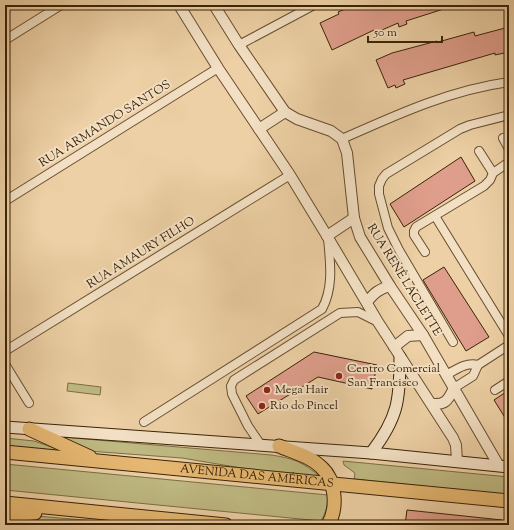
<svg xmlns="http://www.w3.org/2000/svg" width="514" height="530" font-family="'Sorts Mill Goudy',serif">
  <rect width="100%" height="100%" fill="#edd0a5"/>
  <filter id="stains"><feTurbulence type="fractalNoise" baseFrequency=".005" numOctaves="4"/><feColorMatrix values="0 0 0 0 .2 0 0 0 0 .09 0 0 0 0 .02 0 0 0 .5 -.17"/></filter>
  <radialGradient id="worn" r=".72"><stop offset=".6" stop-color="#630" stop-opacity="0"/><stop offset="1" stop-color="#630" stop-opacity=".3"/></radialGradient>
  <g fill="#bfb982" stroke="#7c6e45">
    <path d="M68,383L101,387L100,395L67,391Z"/>
    <path d="M39,435L271,455C292,458 304,462 320,477L265,472L182,458L88,451Z"/>
    <path d="M5,438L34,441L66,452L5,446Z"/>
    <path d="M343,461L509,477V495L354,479L355,473L344,465Z"/>
    <path d="M5,464L328,495C328,505 326,512 321,521L5,490Z"/>
    <path d="M37,516L142,525H32L8,523L11,519Z"/>
  </g>
  <g fill="#df9e8b" stroke="#3a2308">
    <path d="M355,5H450V7L406,21L407,24L399,27L398,23L375,33L374,30L332,50L320,23L339,14L338,12Z"/>
    <path d="M505,28L509,43V52L495,55V53L403,80L405,84L396,88L395,85L388,88L376,60L392,53L437,41L438,42L474,32L475,36Z"/>
    <path d="M461,157L475,181L404,227L390,204Z"/>
    <path d="M444,267L489,337L466,351L423,280Z"/>
    <path d="M314,352L377,365L372,389L318,377L258,414L246,396Z"/>
    <path d="M509,390V424L494,400Z"/>
    <path d="M407,510L502,520L501,525H405Z"/>
  </g>
  <g fill="none" stroke-linecap="round" stroke-linejoin="round">
    <g stroke="#674e2f" stroke-width="10">
      <g id="minor">
        <path d="M5,40L61,5"/>
        <path d="M239,45L314,5"/>
        <path d="M503,138L509,149"/>
        <path d="M342,139C396,115 450,90 509,82"/>
        <path d="M479,151L493,173"/>
        <path d="M5,201L218,68"/>
        <path d="M435,216L509,336"/>
        <path d="M425,252L414,235V231L416,227L484,186L490,180L493,173L509,162"/>
        <path d="M453,342L399,250L388,228L379,194V186L382,179L386,174L460,129L470,125L509,115"/>
        <path d="M5,351L290,175"/>
        <path d="M5,364L29,403"/>
        <path d="M478,365L509,345"/>
        <path d="M446,375C457,369 466,362 478,365L473,376L454,388"/>
        <path d="M495,390L509,381"/>
        <path d="M144,422L322,309C334,287 330,262 328,238"/>
        <path d="M261,445L248,426L232,394L231,386L234,380L340,313L358,312L378,322"/>
      </g>
    </g>
    <g stroke="#674e2f" stroke-width="12">
      <g id="tertiary">
        <path d="M179,5L218,68L290,175L327,236L378,322L453,438L456,445L457,461"/>
        <path d="M214,5L239,45L285,112L297,119L331,131L342,139L347,153L354,218L360,237L390,286L423,335L499,466"/>
        <path d="M259,129L285,112"/>
        <path d="M327,236L354,218"/>
        <path d="M367,302C374,293 379,289 390,286"/>
        <path d="M394,347L408,336L423,335"/>
        <path d="M432,404C446,405 448,400 454,388"/>
      </g>
    </g>
    <g stroke="#3a2308" stroke-width="13">
      <g id="secondary">
        <path d="M5,427L371,453L509,467"/>
        <path d="M371,453C398,418 400,400 400,357"/>
      </g>
    </g>
    <g stroke="#3a2308" stroke-width="15">
      <g id="trunk">
        <path d="M29,429L90,457"/>
        <path d="M279,446C293,452 310,456 321,467C336,480 338,508 328,525"/>
        <path id="s1" d="M5,452L509,501"/>
        <path d="M5,503L226,525"/>
        <path d="M5,515L35,513"/>
      </g>
    </g>
    <use href="#minor" stroke="#f3e0c4" stroke-width="8"/>
    <use href="#tertiary" stroke="#f3e0c4" stroke-width="10"/>
    <use href="#secondary" stroke="#f3e0c4" stroke-width="11"/>
    <use href="#trunk" stroke="#e6b872" stroke-width="13"/>
  </g>
  <g fill="#8f2418" stroke="#f3e0c4" stroke-width="1.5">
    <circle cx="339" cy="376" r="4"/>
    <circle cx="267" cy="390" r="4"/>
    <circle cx="262" cy="406" r="4"/>
  </g>
  <g text-anchor="middle" dominant-baseline="central" stroke-width="4" stroke-linejoin="round" paint-order="stroke">
    <g font-size="12" fill="#3a2308" stroke="#f3e0c4">
      <text transform="translate(105 124) rotate(-32)">RUA ARMANDO SANTOS</text>
      <text transform="translate(141 253) rotate(-32)">RUA AMAURY FILHO</text>
      <text transform="translate(404 280) rotate(58)">RUA RENÊ LACLETTE</text>
      <text stroke="none"><textPath href="#s1" startOffset="253">AVENIDA DAS AMÉRICAS</textPath></text>
    </g>
    <g font-size="12" fill="#3a2308" stroke="#f3e0c4" text-anchor="start">
      <text x="347" y="369">Centro Comercial<tspan x="347" dy="14">San Francisco</tspan></text>
      <text x="275" y="390">Mega Hair</text>
      <text x="270" y="406">Rio do Pincel</text>
    </g>
  </g>
  <rect width="514" height="530" fill="none" stroke="#edd0a5" stroke-width="20"/>
  <rect x="6" y="6" width="502" height="518" fill="none" stroke="#3a2308" stroke-width="2"/>
  <rect x="10" y="10" width="494" height="510" fill="none" stroke="#3a2308"/>
  <path d="M368 36v6h74v-6" fill="none" stroke="#3a2308" stroke-width="2"/>
  <text x="374" y="36" font-size="12" fill="#3a2308" stroke="#f3e0c4" stroke-width="3" paint-order="stroke">50 m</text>
  <rect width="100%" height="100%" filter="url(#stains)"/>
  <rect width="100%" height="100%" fill="url(#worn)"/>
</svg>
